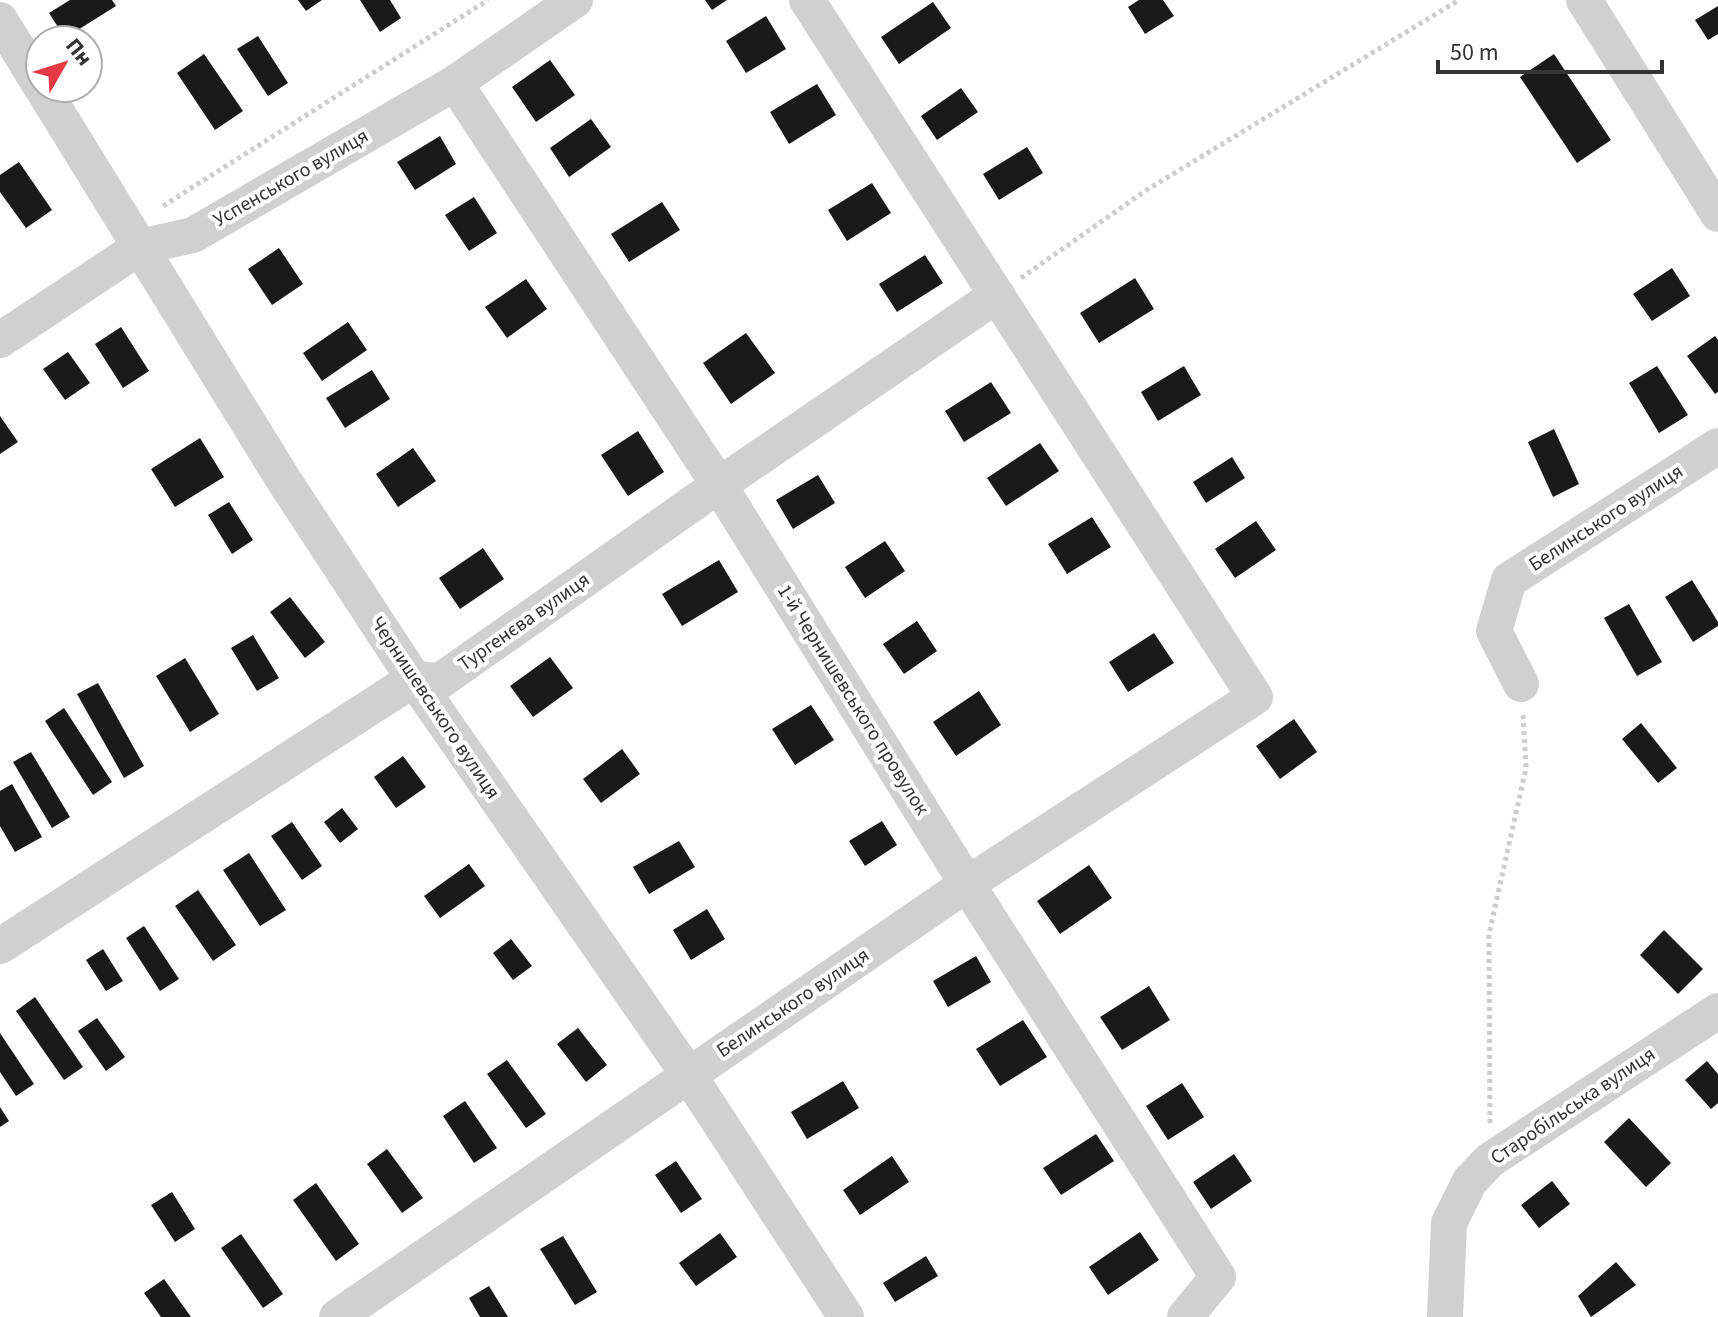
<svg xmlns="http://www.w3.org/2000/svg" width="1718" height="1317" font-family="'Source Sans 3',sans-serif">
  <rect width="100%" height="100%" fill="#fff"/>
  <g fill="#1a1a1a">
    <path d="M70,0H112L116,6L65,38L49,13Z"/>
    <path d="M298,0H322L306,11Z"/>
    <path d="M360,0H390L401,18L380,32Z"/>
    <path d="M705,0H727L712,10Z"/>
    <path d="M1139,0H1163L1174,16L1145,34L1128,7Z"/>
    <path d="M933,2L951,28L899,64L881,37Z"/>
    <path d="M1718,6V34L1708,40L1695,20Z"/>
    <path d="M766,16L786,49L746,73L726,41Z"/>
    <path d="M258,36L288,83L268,96L237,49Z"/>
    <path d="M204,54L243,111L215,130L177,73Z"/>
    <path d="M1554,54L1611,140L1577,163L1520,77Z"/>
    <path d="M550,60L575,95L536,122L512,87Z"/>
    <path d="M817,84L836,115L789,144L770,112Z"/>
    <path d="M961,88L978,112L937,140L921,116Z"/>
    <path d="M591,119L611,147L569,177L550,148Z"/>
    <path d="M440,136L456,164L415,190L397,162Z"/>
    <path d="M1027,147L1043,173L999,200L983,174Z"/>
    <path d="M19,162L52,210L26,228L0,192V175Z"/>
    <path d="M872,183L891,213L847,241L828,210Z"/>
    <path d="M474,197L497,233L469,251L445,215Z"/>
    <path d="M662,202L680,230L629,262L611,234Z"/>
    <path d="M279,248L303,284L272,305L248,269Z"/>
    <path d="M925,255L943,283L897,312L879,284Z"/>
    <path d="M1672,268L1690,296L1652,321L1633,294Z"/>
    <path d="M1135,278L1154,309L1099,343L1080,313Z"/>
    <path d="M526,279L547,309L507,338L485,307Z"/>
    <path d="M348,322L367,350L322,381L303,353Z"/>
    <path d="M121,327L149,371L123,388L95,344Z"/>
    <path d="M746,333L775,373L731,404L703,363Z"/>
    <path d="M1715,336L1718,340V392L1715,394L1687,356Z"/>
    <path d="M68,352L90,383L65,400L43,369Z"/>
    <path d="M1184,366L1201,395L1158,421L1141,392Z"/>
    <path d="M1657,366L1688,415L1659,433L1629,383Z"/>
    <path d="M372,370L390,399L345,428L326,398Z"/>
    <path d="M991,382L1011,413L964,442L945,411Z"/>
    <path d="M0,416L18,442L0,454Z"/>
    <path d="M1554,429L1579,484L1553,497L1528,442Z"/>
    <path d="M638,431L664,472L628,496L601,455Z"/>
    <path d="M200,438L224,477L175,507L151,469Z"/>
    <path d="M1040,443L1059,471L1006,506L987,478Z"/>
    <path d="M413,448L436,481L398,507L376,474Z"/>
    <path d="M1232,457L1245,478L1206,503L1193,482Z"/>
    <path d="M818,475L835,503L793,529L776,500Z"/>
    <path d="M229,502L253,540L232,554L208,515Z"/>
    <path d="M1092,517L1111,547L1067,574L1048,544Z"/>
    <path d="M1256,521L1276,550L1235,578L1215,549Z"/>
    <path d="M885,541L905,571L865,598L845,567Z"/>
    <path d="M483,548L504,579L460,609L439,578Z"/>
    <path d="M719,560L738,592L682,626L662,594Z"/>
    <path d="M1692,580L1718,622V626L1693,642L1665,597Z"/>
    <path d="M290,597L325,642L305,658L270,612Z"/>
    <path d="M1629,604L1662,662L1637,676L1604,618Z"/>
    <path d="M917,621L937,651L904,674L883,644Z"/>
    <path d="M1154,633L1174,663L1128,692L1109,662Z"/>
    <path d="M253,635L279,678L257,691L231,648Z"/>
    <path d="M550,657L573,688L533,717L510,686Z"/>
    <path d="M185,658L219,714L190,732L156,676Z"/>
    <path d="M98,683L144,766L124,778L77,694Z"/>
    <path d="M979,691L1001,725L956,756L933,722Z"/>
    <path d="M811,705L834,740L795,765L772,729Z"/>
    <path d="M64,708L112,782L93,795L45,721Z"/>
    <path d="M1294,719L1317,752L1280,779L1256,746Z"/>
    <path d="M1641,723L1677,768L1658,783L1622,739Z"/>
    <path d="M622,749L640,774L601,803L583,779Z"/>
    <path d="M31,752L70,817L52,828L13,762Z"/>
    <path d="M403,756L426,787L396,808L374,777Z"/>
    <path d="M12,784L42,837L15,852L0,826V791Z"/>
    <path d="M342,808L358,829L340,843L324,822Z"/>
    <path d="M882,821L897,845L865,866L849,841Z"/>
    <path d="M292,822L322,866L302,880L271,836Z"/>
    <path d="M679,841L695,867L649,894L633,867Z"/>
    <path d="M249,853L286,910L260,926L223,870Z"/>
    <path d="M469,864L485,886L440,918L424,896Z"/>
    <path d="M1089,865L1112,898L1060,934L1037,901Z"/>
    <path d="M198,890L236,945L213,961L175,906Z"/>
    <path d="M707,909L725,939L691,960L673,930Z"/>
    <path d="M144,926L179,979L160,991L126,938Z"/>
    <path d="M1664,930L1703,969L1678,994L1640,955Z"/>
    <path d="M511,939L532,966L513,980L493,953Z"/>
    <path d="M103,949L123,981L106,991L86,960Z"/>
    <path d="M976,956L991,982L948,1007L933,981Z"/>
    <path d="M1149,986L1170,1020L1122,1050L1100,1017Z"/>
    <path d="M35,997L83,1067L64,1080L16,1011Z"/>
    <path d="M97,1018L125,1057L106,1071L78,1031Z"/>
    <path d="M1023,1020L1047,1057L1000,1086L976,1049Z"/>
    <path d="M578,1028L607,1065L586,1082L557,1044Z"/>
    <path d="M0,1033L34,1084L16,1096L0,1072Z"/>
    <path d="M507,1060L546,1114L526,1128L487,1074Z"/>
    <path d="M1707,1061L1718,1074V1103L1711,1109L1685,1080Z"/>
    <path d="M843,1081L859,1108L807,1139L791,1112Z"/>
    <path d="M1182,1083L1204,1117L1168,1140L1146,1106Z"/>
    <path d="M465,1101L497,1148L474,1163L443,1116Z"/>
    <path d="M0,1107L9,1121L0,1127Z"/>
    <path d="M1629,1118L1671,1163L1646,1187L1604,1142Z"/>
    <path d="M1096,1134L1114,1161L1061,1195L1043,1168Z"/>
    <path d="M387,1149L423,1198L402,1213L367,1164Z"/>
    <path d="M1234,1154L1252,1181L1211,1209L1193,1182Z"/>
    <path d="M892,1156L909,1182L860,1215L843,1190Z"/>
    <path d="M676,1161L702,1199L681,1213L655,1175Z"/>
    <path d="M1552,1181L1570,1204L1539,1228L1521,1205Z"/>
    <path d="M316,1183L359,1244L336,1261L293,1200Z"/>
    <path d="M172,1192L195,1229L175,1242L151,1205Z"/>
    <path d="M1140,1232L1159,1260L1108,1295L1089,1267Z"/>
    <path d="M720,1233L737,1257L696,1286L679,1263Z"/>
    <path d="M241,1234L283,1294L263,1308L221,1248Z"/>
    <path d="M563,1236L597,1292L575,1305L540,1249Z"/>
    <path d="M926,1256L938,1276L895,1302L883,1283Z"/>
    <path d="M1616,1262L1636,1285L1591,1317L1578,1296Z"/>
    <path d="M164,1279L191,1317H161L144,1293Z"/>
    <path d="M489,1286L508,1317H480L469,1298Z"/>
  </g>
  <g fill="none" stroke-linecap="round" stroke-linejoin="round">
    <g stroke="#cdcdcd" stroke-width="5" stroke-dasharray="4 4" stroke-linecap="butt">
      <path d="M163,206L488,0"/>
      <path d="M1021,278L1145,191L1459,0"/>
      <path d="M1490,1123L1489,934L1526,768L1523,713"/>
    </g>
    <g stroke="#d0d0d0" stroke-width="36">
      <path d="M1584,0L1718,214"/>
      <path d="M0,20L40,85"/>
      <path d="M455,83L719,485L967,884L1218,1277L1185,1317"/>
      <path d="M42,88L283,479L414,679L688,1074L846,1317"/>
      <path d="M0,340L140,247L193,235L455,83L575,0"/>
      <path d="M1521,684L1494,631L1509,580L1718,446"/>
      <path d="M0,946L414,679L440,681L719,485L997,295"/>
      <path d="M337,1317L967,884L1255,697L807,0"/>
      <path d="M1445,1317L1449,1223L1470,1181L1490,1160L1718,1011"/>
    </g>
  </g>
  <g text-anchor="middle" dominant-baseline="central" stroke-width="8" stroke-linejoin="round" paint-order="stroke">
    <g font-size="20" fill="#333" stroke="#fff">
      <text transform="translate(291 178) rotate(-30)">Успенського вулиця</text>
      <text transform="translate(1606 518) rotate(-33)">Белинського вулиця</text>
      <text transform="translate(524 622) rotate(-35)">Тургенєва вулиця</text>
      <text transform="translate(853 700) rotate(58)">1-й Чернишевського провулок</text>
      <text transform="translate(435 708) rotate(56)">Чернишевського вулиця</text>
      <text transform="translate(793 1003) rotate(-34)">Белинського вулиця</text>
      <text transform="translate(1573 1106) rotate(-34)">Старобільська вулиця</text>
    </g>
  </g>
  <g transform="translate(64 64) rotate(51)"><circle r="38" fill="#ffffff" stroke="#adadad" stroke-width="2"/>
  <path d="M0-6L14 30L0 20L-14 30Z" fill="#e63946"/>
  <text y="-12" font-size="22" font-weight="bold" text-anchor="middle" fill="#333333">Пн</text>
  </g>
  <path d="M1438 60v12h224v-12" fill="none" stroke="#333333" stroke-width="4"/>
  <text x="1450" y="60" font-size="24" fill="#333333" stroke="#ffffff" stroke-width="6" paint-order="stroke">50 m</text>
</svg>
